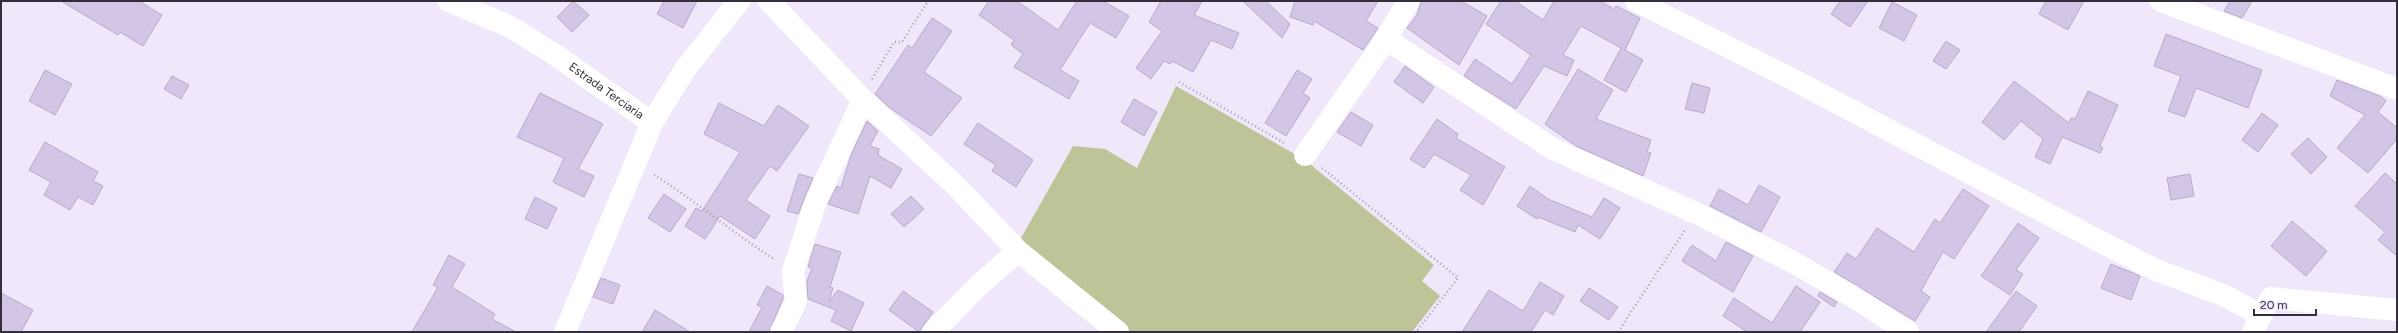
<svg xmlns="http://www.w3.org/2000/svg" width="2398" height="333" font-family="Figtree,sans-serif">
  <rect width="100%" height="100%" fill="#f0e7fb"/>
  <path fill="#bfc398" d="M1176,86L1305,160L1434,265L1422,281L1440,296L1412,332H1120L1016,247L1073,146L1105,149L1137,168Z"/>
  <g fill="#d3c5e5" stroke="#b8aac9">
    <path d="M61,1H139L162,15L143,46L120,32L118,35Z"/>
    <path d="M573,1L589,15L572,32L557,17Z"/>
    <path d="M664,1H697L683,28L657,14Z"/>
    <path d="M989,1H1017L1058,30L1077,1H1103L1129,16L1116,38L1090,23L1060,70L1079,81L1069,99L1014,67L1023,54L1011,45L1014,40L979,15Z"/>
    <path d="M1161,1H1202L1194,15L1239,33L1232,49L1211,40L1193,72L1172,61L1170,64L1164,61L1151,79L1136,68L1162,31L1149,22Z"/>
    <path d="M1243,1H1266L1290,24L1282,38Z"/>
    <path d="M1295,1H1378L1366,21L1378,28L1363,50L1314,21L1313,25L1290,17Z"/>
    <path d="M1421,1H1461L1487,16L1459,65L1407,28L1417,15Z"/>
    <path d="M1501,1H1515L1543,20L1554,1H1600L1614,9L1616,6L1640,18L1625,50L1643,60L1626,92L1604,80L1621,48L1581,26L1563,55L1574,60L1567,76L1544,66L1516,109L1464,76L1475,59L1512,84L1531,55L1486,24Z"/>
    <path d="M1840,1H1868L1850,27L1831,14Z"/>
    <path d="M2046,1H2084L2068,30L2039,14Z"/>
    <path d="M2230,1H2252L2242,18L2224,11Z"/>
    <path d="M1892,2L1917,15L1904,41L1879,28Z"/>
    <path d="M932,18L952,31L924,72L962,98L931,136L890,108L875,94L908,45L912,48Z"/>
    <path d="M2166,34L2262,70L2248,108L2196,88L2185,117L2168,111L2181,76L2154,66Z"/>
    <path d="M1946,41L1960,50L1946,69L1933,61Z"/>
    <path d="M1405,66L1434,87L1423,103L1394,82Z"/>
    <path d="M1578,69L1613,90L1596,119L1651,140L1647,152L1651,153L1643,176L1576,146L1545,124Z"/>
    <path d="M45,70L72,84L55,115L29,101Z"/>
    <path d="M1297,70L1312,79L1303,93L1310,98L1286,136L1265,123Z"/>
    <path d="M172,76L189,85L181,99L164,89Z"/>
    <path d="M2337,80L2380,96L2386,101L2378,112L2397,128V139L2368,173L2337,148L2365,115L2330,96Z"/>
    <path d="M2014,81L2069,123L2071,118L2075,119L2088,91L2118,105L2100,146L2103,148L2100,153L2062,137L2050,164L2035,157L2043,139L2021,121L2004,140L1982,122Z"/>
    <path d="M1692,83L1710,88L1704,113L1685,109Z"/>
    <path d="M540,93L603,124L578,169L594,176L584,197L553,182L564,158L517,137Z"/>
    <path d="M1134,99L1157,112L1144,136L1121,122Z"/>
    <path d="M719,103L764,126L778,105L809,126L777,171L770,166L746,200L770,216L755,239L720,216L705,239L685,226L696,208L702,211L740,152L704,134Z"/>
    <path d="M1351,112L1373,125L1361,146L1337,132Z"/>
    <path d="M2262,113L2278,125L2258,152L2242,140Z"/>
    <path d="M1437,119L1458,134L1456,138L1505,167L1483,205L1460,190L1471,175L1434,154L1424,168L1410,159Z"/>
    <path d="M867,121L878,131L870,146L879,149L878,155L902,169L891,188L870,176L858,214L828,204L837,186L841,188L851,155Z"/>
    <path d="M978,123L1033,160L1016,187L992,171L996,165L964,144Z"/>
    <path d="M2308,138L2327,157L2311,174L2291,154Z"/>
    <path d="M45,142L98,172L93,181L103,186L93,205L78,197L70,210L44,195L51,182L29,170Z"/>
    <path d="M2385,173L2397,184V256L2378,240L2385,232L2355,206Z"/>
    <path d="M799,174L813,178L798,214L787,211Z"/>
    <path d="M2190,174L2194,196L2171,200L2167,178Z"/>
    <path d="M1759,185L1780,197L1761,232L1710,206L1719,189L1748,205Z"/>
    <path d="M1530,186L1548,199L1592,217L1604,198L1620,208L1600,239L1578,225L1575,232L1538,217L1537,219L1517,206Z"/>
    <path d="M1963,189L1989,206L1954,259L1943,252L1921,291L1930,297L1915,321L1834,272L1847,253L1856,259L1877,228L1914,252L1935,219L1940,223Z"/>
    <path d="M664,194L686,209L670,232L648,218Z"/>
    <path d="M911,196L924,209L904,227L891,214Z"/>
    <path d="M535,197L557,208L547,229L525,219Z"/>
    <path d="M2292,221L2327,251L2306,276L2271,246Z"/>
    <path d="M2018,223L2039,238L2016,270L2023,274L2010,295L1981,276Z"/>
    <path d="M1726,242L1753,256L1733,292L1682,261L1692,245L1716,261Z"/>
    <path d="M815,244L841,252L830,287L833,288L829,301L838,290L864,303L851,331L831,321L836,310L808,299L807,281L812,268L808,267Z"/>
    <path d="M449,255L465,264L452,287L495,314L492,319L516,332H412L438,287L433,285Z"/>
    <path d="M2111,264L2140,276L2131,300L2101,288Z"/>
    <path d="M601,278L620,285L613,304L593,297Z"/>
    <path d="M1540,282L1564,296L1553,315L1545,310L1531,332H1462L1489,290L1523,311Z"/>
    <path d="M767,286L783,295V299L769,332H749L762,307L757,305Z"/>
    <path d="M1796,286L1820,302L1800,332H1747L1723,316L1734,298L1772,323Z"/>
    <path d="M1589,288L1618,307L1609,320L1580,301Z"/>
    <path d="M903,291L933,312L919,332L889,310Z"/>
    <path d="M2016,291L2037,306L2019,332H1986Z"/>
    <path d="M1820,292L1837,302L1834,307L1818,296Z"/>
    <path d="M1,293L33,310L21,332H1Z"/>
    <path d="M655,310L690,332H642Z"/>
  </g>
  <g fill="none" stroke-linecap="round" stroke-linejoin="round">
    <g stroke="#a69fb0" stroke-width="2.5" stroke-dasharray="1 3" stroke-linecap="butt">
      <path d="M872,79L894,42H902L928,1"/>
      <path d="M1179,82L1286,144"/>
      <path d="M1322,168L1458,278L1416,332"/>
      <path d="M654,175C696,201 733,233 774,259"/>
      <path d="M1618,332L1685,230"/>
    </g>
    <g stroke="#fff" stroke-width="22">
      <path id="s1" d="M449,1L509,26L557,56L652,123L686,68L739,1"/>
      <path d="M769,1L863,100L955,185L1018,251L1118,332"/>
      <path d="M1636,1L1790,78L2099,241L2156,270L2223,295L2261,315L2271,298L2397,310"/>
      <path d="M2161,1L2397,89"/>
      <path d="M1386,39L1553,149L1696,213L1789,260L1852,296L1908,332"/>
      <path d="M1305,155L1380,48L1409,1"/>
      <path d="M565,332L652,123"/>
      <path d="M781,332L796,301L793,271L816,201L863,100"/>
      <path d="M933,332L977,287L1018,251"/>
      <path d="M2253,332L2261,315"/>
    </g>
  </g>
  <g text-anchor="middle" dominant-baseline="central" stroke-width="4" stroke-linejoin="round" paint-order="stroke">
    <g font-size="12" fill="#332e3a" stroke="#f0e7fb">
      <text stroke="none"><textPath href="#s1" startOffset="182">Estrada Terciaria</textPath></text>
    </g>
  </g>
  <rect width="2398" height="333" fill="none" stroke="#332e3a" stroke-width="4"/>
  <path d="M2254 309v6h62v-6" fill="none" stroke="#332e3a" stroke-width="2"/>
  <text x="2260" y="309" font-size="12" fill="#332e3a" stroke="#f0e7fb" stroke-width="3" paint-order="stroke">20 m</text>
</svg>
